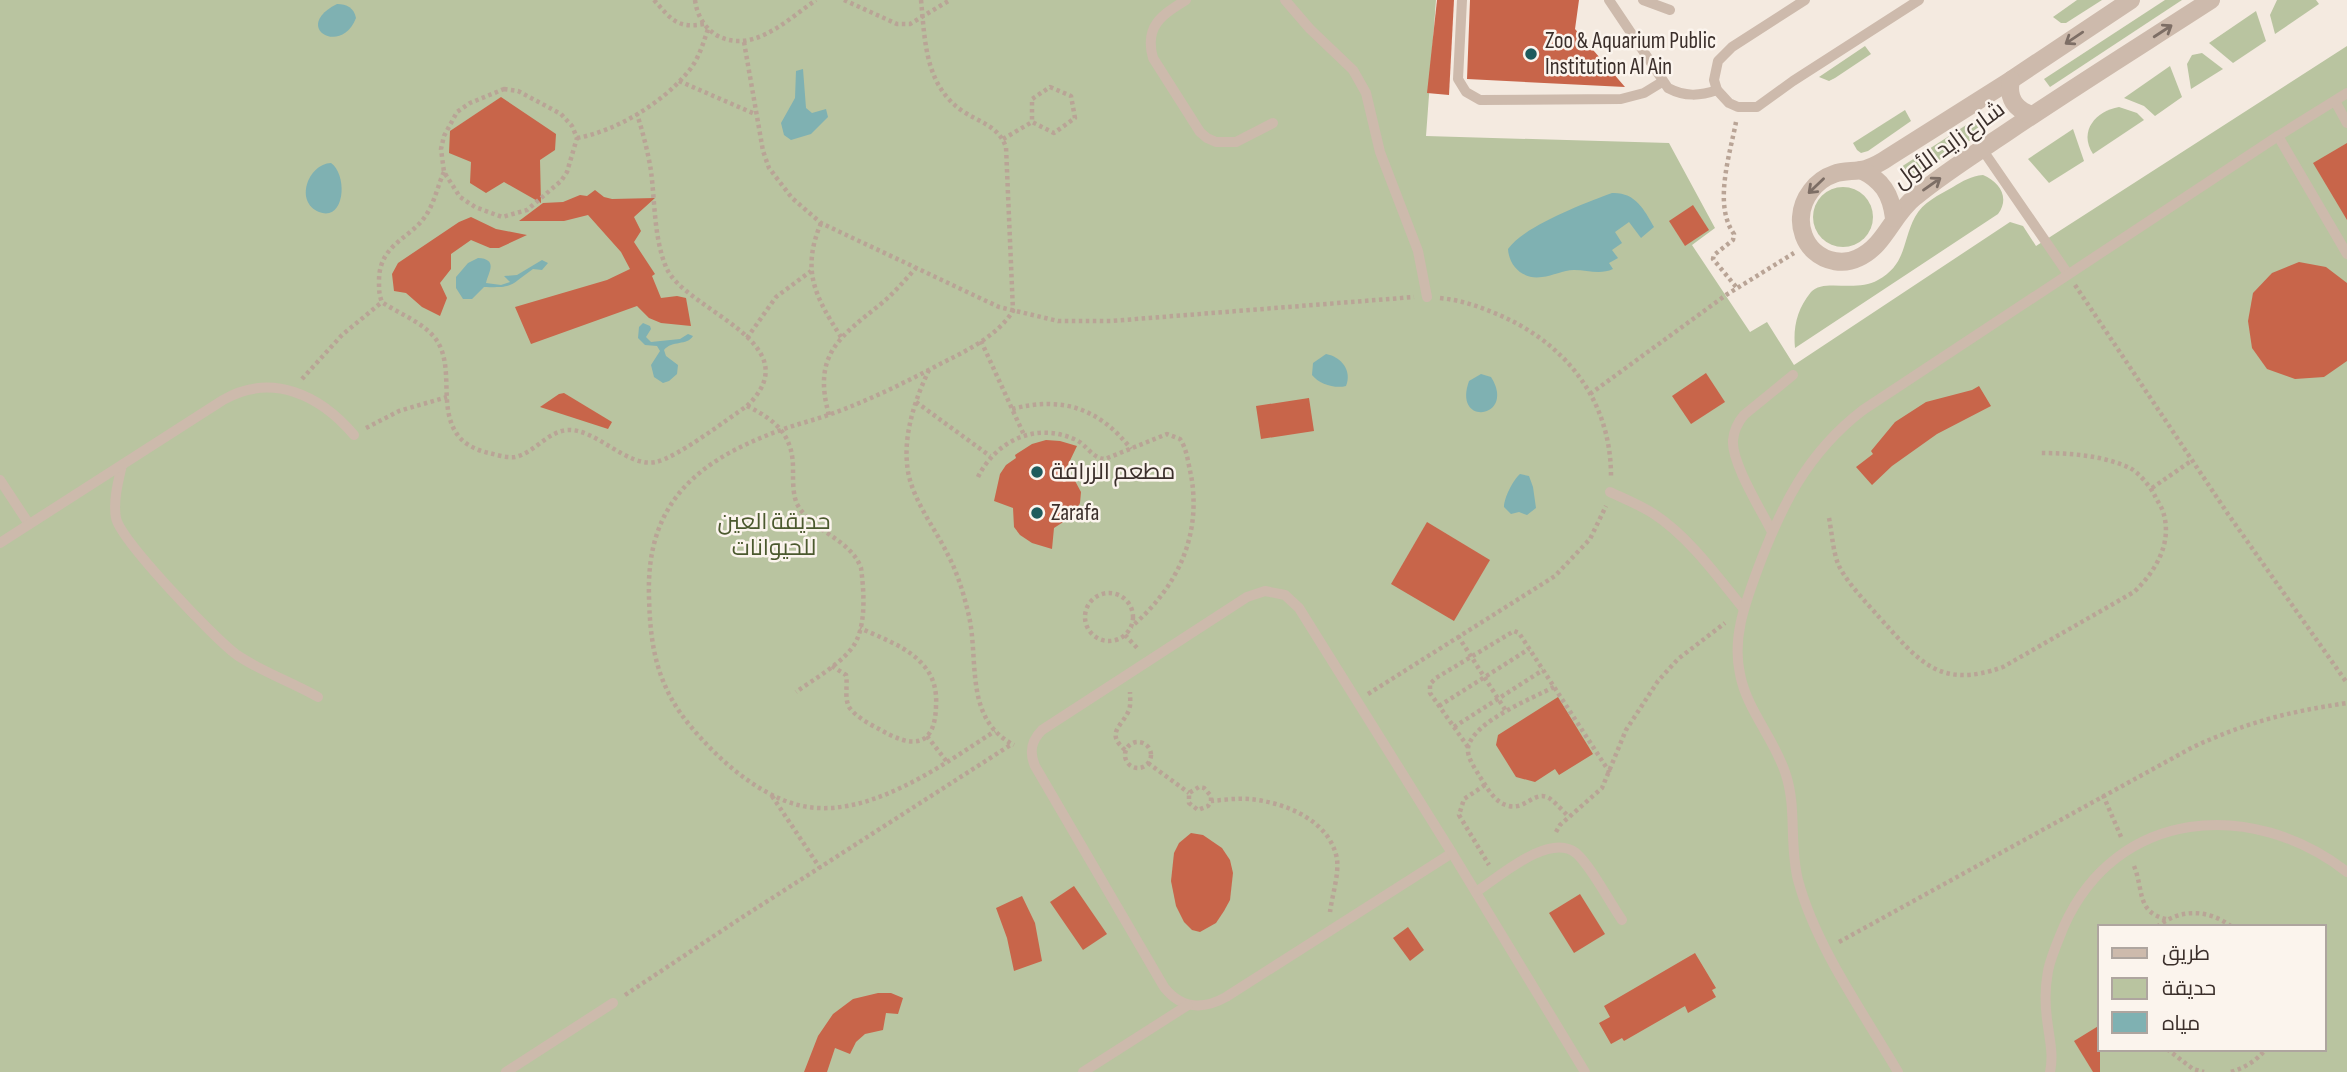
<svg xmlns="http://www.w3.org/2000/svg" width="2347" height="1072" font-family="'Sofia Sans Condensed',Cairo,sans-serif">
  <rect width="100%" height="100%" fill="#f4eae0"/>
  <g fill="#b9c4a0" fill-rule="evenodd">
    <path d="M0,0H1436L1426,136L1669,143L1715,228L1692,245L1750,332L1767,322L1794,365L2010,222L2023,226L2036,246L2347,46V1072H0ZM2100,927H2324V1049H2100Z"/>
    <path d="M2077,0H2102L2066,23H2061L2053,17Z"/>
    <path d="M2165,0H2182L2050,87L2044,79Z"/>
    <path d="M2277,0H2316L2319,4L2275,34L2270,15Z"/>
    <path d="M2256,11L2266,41L2233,63L2209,43Z"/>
    <path d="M1865,46L1871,54L1835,78L1829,81L1819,77Z"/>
    <path d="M2202,53L2223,69L2191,89L2187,64L2192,55Z"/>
    <path d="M2170,66L2182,97L2155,116L2144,106L2124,98Z"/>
    <path d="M2119,107L2137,113L2144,120L2093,154C2078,131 2096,111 2119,107Z"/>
    <path d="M1905,110L1911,121L1868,151L1861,153L1857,150L1853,143Z"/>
    <path d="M1974,120L1982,133L1909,179L1901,167Z"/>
    <path d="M2073,129L2084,161L2049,183L2028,159Z"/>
    <path d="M1983,175C2000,182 2010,198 1998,214L1795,348C1793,327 1797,309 1811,292C1824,278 1855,293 1878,280C1907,264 1902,241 1915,217C1923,202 1939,195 1953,187C1963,181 1971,176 1983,175Z"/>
    <circle cx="1843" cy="217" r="30"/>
  </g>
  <g fill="#7fb1b2">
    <path d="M337,4C347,4 354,8 356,18C341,57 291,27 337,4Z"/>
    <path d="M803,69L806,108L812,113L826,109L828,117L811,134L791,140L784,135L781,123L795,98L796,71Z"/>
    <path d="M331,163C348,175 345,222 319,212C294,202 308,164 331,163Z"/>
    <path d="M1612,193C1635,192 1644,209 1654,227L1641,238L1629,222L1615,232L1622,243L1612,250L1618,258L1609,263L1613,269C1600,275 1588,270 1574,270C1563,270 1553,276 1542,277C1524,280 1509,267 1508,249C1524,226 1585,203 1612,193Z"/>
    <path d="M478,258C499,259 488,273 486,283L501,285L510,282L504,276L517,275L542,260L548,263L542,270L533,269C509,286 514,288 484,287L472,299H463L456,288V277L468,263Z"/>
    <path d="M643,323L650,326L651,329L646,337L651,342L680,339L688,334L693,336C687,346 672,340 664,350L666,356L678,365L677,374L669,381L663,383L654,377L651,365L660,351L657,346L645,345L638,338L639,327Z"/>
    <path d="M1326,354C1342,357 1352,371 1346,386C1335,389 1319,384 1312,375L1313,363Z"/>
    <path d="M1481,374L1491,377C1517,418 1452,428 1469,381Z"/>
    <path d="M1520,474L1529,476L1533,487L1536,508L1527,515L1519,512L1511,514L1504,507C1504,498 1513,480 1520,474Z"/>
  </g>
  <g fill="#c8654a">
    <path d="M1437,0H1454L1449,95L1427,93Z"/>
    <path d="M1470,0H1579L1575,29L1625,87L1467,79Z"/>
    <path d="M501,97L556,134L555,150L540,160L541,203L504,182L486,193L470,183L471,162L449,153L450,131Z"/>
    <path d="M2347,143V220L2313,163Z"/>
    <path d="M595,190L604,197L612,199L655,198L634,217L641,231L634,242L655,274L652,276L661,298L677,296L686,298L691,326L661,323L649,318L637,306L531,344L515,307L607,280L630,269L621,252L588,215L564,221H519L543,203L563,202L580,195L587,196Z"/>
    <path d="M1693,205L1709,230L1685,246L1669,221Z"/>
    <path d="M471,217L496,229L527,235L499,248H490L471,240L451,254V269L440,283L447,298L440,316L422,307L406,293L394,291L392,274L398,263L459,222Z"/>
    <path d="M2299,262L2326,267L2347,283V361L2324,377L2295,379L2267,369L2252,348L2248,321L2253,293L2272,273Z"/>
    <path d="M1706,373L1725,402L1691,424L1672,396Z"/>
    <path d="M1979,386L1991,406L1937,434L1892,466L1872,485L1856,467L1873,454L1871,451L1895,422L1926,402L1972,390Z"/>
    <path d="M564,393L612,422L608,429L540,407L559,394Z"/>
    <path d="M1309,398L1314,431L1261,439L1256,406Z"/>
    <path d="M1046,440L1060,441L1077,446L1065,471L1074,479L1081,492L1080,503L1074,515L1054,528L1052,549L1032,543L1020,535L1014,527L1013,508L994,501L1000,474L1006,465L1016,458L1015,455L1032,444Z"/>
    <path d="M1427,522L1490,560L1454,621L1391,584Z"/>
    <path d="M1558,697L1593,754L1559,775L1555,769L1535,782L1516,777L1496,745L1498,735Z"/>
    <path d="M1191,833L1203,835L1222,848L1230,860L1233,873L1230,900L1224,911L1216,923L1200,932L1192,930L1184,922L1176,906L1171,881L1174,853L1179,843Z"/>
    <path d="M1074,886L1107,934L1083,950L1050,902Z"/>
    <path d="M1580,894L1605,934L1574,953L1549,913Z"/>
    <path d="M1022,896L1035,923L1042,961L1014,971L1007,938L996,908Z"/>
    <path d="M1408,927L1424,950L1410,961L1393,938Z"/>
    <path d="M1695,953L1716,988L1712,990L1716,997L1688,1013L1685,1006L1624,1041L1622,1038L1611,1044L1599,1023L1610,1017L1604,1006Z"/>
    <path d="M878,993H891L903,998L898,1014L886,1013L883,1030L865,1034L856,1042L850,1054L835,1048L827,1072H804L818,1036L833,1014L853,999Z"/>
    <path d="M2100,1025V1072H2093L2074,1041Z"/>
  </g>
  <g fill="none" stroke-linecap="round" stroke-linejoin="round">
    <g stroke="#b9a496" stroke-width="4.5" stroke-dasharray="3.5 3.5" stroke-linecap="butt">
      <path d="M654,0C671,19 677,29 704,24"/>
      <path d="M695,0C697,15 704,28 718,36C754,54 788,19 816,0"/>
      <path d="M844,0L897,24H910L950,0"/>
      <path d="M921,0C925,41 925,84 961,110C978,122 998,125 1006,147L1013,311C997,336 968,350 942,363C906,382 870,400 831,414C815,420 797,424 781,430C698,460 646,502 649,596C650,649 658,688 692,728C719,760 757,794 798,805C865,822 941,766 995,731"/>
      <path d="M744,42L763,151L769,168L792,198L821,223L999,307L1058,321H1111L1414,297"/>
      <path d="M679,81L755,114"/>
      <path d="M1050,87L1071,96L1075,118L1054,133L1032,122V99Z"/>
      <path d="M504,89L518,91L561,114L572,126L577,138L567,172L561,181L527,210L502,217L475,207L460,197L444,172L441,149L444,136L457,112L470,103Z"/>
      <path d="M1736,122C1730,154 1713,205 1734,234L1733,240L1714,255L1713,259L1737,288"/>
      <path d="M577,138C616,131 661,104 687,73C698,61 703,44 708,29"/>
      <path d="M1003,139L1032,122"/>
      <path d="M444,172C438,185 435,200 428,212C413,239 379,242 379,281C379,289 379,295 382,302C399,314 421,321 435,338C457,367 435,411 461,439C468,446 479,451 489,453C497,455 506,458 515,457C534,453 547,432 567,430C596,428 627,468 656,462C678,457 726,420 747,406C813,342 684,311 666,267C654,238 655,203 651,171C648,152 643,133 637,114"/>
      <path d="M821,223C801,271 815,296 841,337"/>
      <path d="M2075,285L2228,514L2347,683"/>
      <path d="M1440,298C1459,300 1475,305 1492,312C1563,340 1611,398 1611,476"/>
      <path d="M747,338L776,297L811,271"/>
      <path d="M981,341L1024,435"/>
      <path d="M929,370C916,397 904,432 907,463C909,496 934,526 948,555C958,574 964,595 969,616C979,662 964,719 1014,745"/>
      <path d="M302,379L342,335L382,302"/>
      <path d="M1590,394L1726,295L1794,253"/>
      <path d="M916,402L990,456"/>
      <path d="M747,406C778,421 794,437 793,472C793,482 793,495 797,504C812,532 850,538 861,568C864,591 867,628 852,648C838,666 814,679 796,692"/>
      <path d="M1012,409C1062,396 1099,408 1131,449"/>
      <path d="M829,415C812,354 840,337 882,303C895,292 905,280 916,268"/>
      <path d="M366,428L399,411L447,397"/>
      <path d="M978,477C996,441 1035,422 1074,439C1087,444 1091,458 1105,459L1167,434L1180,439C1187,449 1188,463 1191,475C1202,536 1177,588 1131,627"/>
      <path d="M2152,488L2191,461"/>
      <path d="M1829,518C1832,533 1833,553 1839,566C1848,584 1866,602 1879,617C1919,661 1939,690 2003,667L2134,592C2154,573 2172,545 2164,515C2163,509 2158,502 2155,496C2150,486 2139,473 2130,468C2102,455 2069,453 2039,453"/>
      <circle cx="1109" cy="617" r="24"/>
      <path d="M1125,635L1139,650"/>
      <path d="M1458,636L1506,711"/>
      <path d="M832,666L846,675C848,685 844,697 849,707C855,716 869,724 879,729C911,748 935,749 936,706C937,692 934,677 924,666C909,647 881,638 860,628"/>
      <path d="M1554,687C1533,698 1472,722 1468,748C1467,758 1475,768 1480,777C1488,789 1495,803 1509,806C1525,810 1535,790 1549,798C1556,803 1563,811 1569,817"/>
      <path d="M1368,694L1555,576L1590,539L1606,506"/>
      <path d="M1439,706L1529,649"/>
      <path d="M1454,727L1543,670"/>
      <path d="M927,736L947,762"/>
      <circle cx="1138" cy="755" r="13"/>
      <path d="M1468,747L1430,693V684L1436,678L1514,631L1519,633L1610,773"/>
      <path d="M1125,750C1105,732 1122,727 1129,710C1131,704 1130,698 1130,692"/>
      <path d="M1148,763L1189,793"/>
      <path d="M1485,785L1464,799L1459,815L1489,865"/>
      <path d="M2103,795L2122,839"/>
      <path d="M772,796L820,868"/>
      <path d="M1211,801V796L1204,788L1199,787L1189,793V803L1198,810L1208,806L1211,801C1223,800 1236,798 1249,799C1284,802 1330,820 1337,859C1339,875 1332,896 1330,912"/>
      <path d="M1556,832L1560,825L1602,788L1626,730L1658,681L1678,659L1725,623"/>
      <path d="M2134,866C2144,890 2136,912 2166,919"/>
      <path d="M2157,927C2180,908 2209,909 2232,927"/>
      <path d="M1839,942L2193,747C2248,722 2287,712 2347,703"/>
      <path d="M625,995L738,920L1012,744"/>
      <path d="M2167,1049L2193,1069L2204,1072"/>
      <path d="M2231,1072C2246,1067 2256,1061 2266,1049"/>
    </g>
    <g stroke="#cdbaac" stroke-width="10">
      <path d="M1186,0C1162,15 1144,26 1153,58L1200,132L1207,138L1216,142H1236L1273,123"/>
      <path d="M1285,0L1310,29L1353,70L1366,93L1380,152L1418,251L1427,297"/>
      <path d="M1462,0L1458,79L1466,92L1480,100L1621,99L1644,93L1662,82"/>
      <path d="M1609,0L1668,88C1685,97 1700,96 1717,90"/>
      <path d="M1643,0L1670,10"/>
      <path d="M1805,0L1732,47L1718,61L1714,80L1717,90L1729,103L1738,107H1757L1793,81L1919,0"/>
      <path d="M2335,101L2347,123"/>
      <path d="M2278,136L2347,254"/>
      <path d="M1982,149L2068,274"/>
      <path d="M122,465C118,482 113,501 116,518C121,541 215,639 237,655C262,672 292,682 318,697"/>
      <path d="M0,480L29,524"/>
      <path d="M1610,492C1625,499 1640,505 1654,514C1689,537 1717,576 1743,608"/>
      <path d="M1772,532C1761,510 1731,462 1733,440C1734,430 1738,422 1744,415L1793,375"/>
      <path d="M0,543L223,400C272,372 320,395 354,435"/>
      <path d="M1265,591L1285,595L1299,608L1452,853L1226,997C1203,1010 1181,1009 1164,987L1035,766C1029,752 1031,741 1042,730L1247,597Z"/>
      <path d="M1452,853L1585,1072"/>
      <path d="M1476,892C1499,877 1549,832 1576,853C1591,866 1610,903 1622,920"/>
      <path d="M506,1072L613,1003"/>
      <path d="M1083,1072L1188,1005"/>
      <path d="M1898,1072C1863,1012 1816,947 1798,880C1789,845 1797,809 1786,775C1775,739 1747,711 1740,674C1732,638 1745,604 1757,571C1781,506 1807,453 1863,410L2278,136L2347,93"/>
      <path d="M2050,1072C2054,1054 2049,1037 2047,1019C2045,1004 2045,987 2048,971C2051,956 2058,941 2064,926C2117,808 2252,798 2347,872"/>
    </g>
    <g stroke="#cdbaac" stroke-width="18">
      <path d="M2131,0L2011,80L1889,157C1882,162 1874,166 1866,169C1855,172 1844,170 1834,174C1816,180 1802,198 1801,217C1800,229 1805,243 1814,251C1826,262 1844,265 1858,258C1885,246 1892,215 1915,197C1944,173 1976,153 2006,133C2074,87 2143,44 2211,0"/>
      <path d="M2011,80C2007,98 2015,110 2032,115"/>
      <path d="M1861,170C1882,180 1891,194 1894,218"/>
    </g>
  </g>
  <defs><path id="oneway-shaft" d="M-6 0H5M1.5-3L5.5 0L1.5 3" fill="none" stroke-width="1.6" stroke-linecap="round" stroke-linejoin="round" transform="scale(1.75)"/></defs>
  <g stroke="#7d6e65">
    <use href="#oneway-shaft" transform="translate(2163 31) rotate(-33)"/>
    <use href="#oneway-shaft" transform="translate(2074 38) rotate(146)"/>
    <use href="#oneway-shaft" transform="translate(1932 184) rotate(-35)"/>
    <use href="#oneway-shaft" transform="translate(1816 186) rotate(136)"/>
  </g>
  <g fill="#1f5b5d" stroke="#fbf4ed" stroke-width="2.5">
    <circle cx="1531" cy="54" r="7"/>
    <circle cx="1037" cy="472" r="7"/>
    <circle cx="1037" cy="513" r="7"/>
  </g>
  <g text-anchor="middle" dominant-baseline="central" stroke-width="5" stroke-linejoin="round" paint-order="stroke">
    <g font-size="23" fill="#3b2f2b" stroke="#fbf4ed" text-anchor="start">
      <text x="1545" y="41">Zoo &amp; Aquarium Public<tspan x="1545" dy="26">Institution Al Ain</tspan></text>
      <text x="1051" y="472">مطعم الزرافة</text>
      <text x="1051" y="513">Zarafa</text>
    </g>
    <g font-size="23" fill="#3b2f2b" stroke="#fbf4ed">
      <text transform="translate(1949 145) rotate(-36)">شارع زايد الأول</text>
    </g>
    <g font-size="23" fill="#4b592e" stroke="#fbf4ed">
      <text x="774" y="522">حديقة العين<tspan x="774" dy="26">للحيوانات</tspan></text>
    </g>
  </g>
  <rect x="2098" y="925" width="228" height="126" fill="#fbf4ed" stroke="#aea59f" stroke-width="2"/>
  <rect x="2112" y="948" width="35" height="10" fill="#cdbaac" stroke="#aea59f" stroke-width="2"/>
  <text x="2162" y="960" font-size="21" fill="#3b2f2b">طريق</text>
  <rect x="2112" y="978" width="35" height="21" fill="#b9c4a0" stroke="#aea59f" stroke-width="2"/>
  <text x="2162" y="995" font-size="21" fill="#3b2f2b">حديقة</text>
  <rect x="2112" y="1012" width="35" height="21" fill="#7fb1b2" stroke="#aea59f" stroke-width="2"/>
  <text x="2162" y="1030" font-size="21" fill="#3b2f2b">مياه</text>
</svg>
